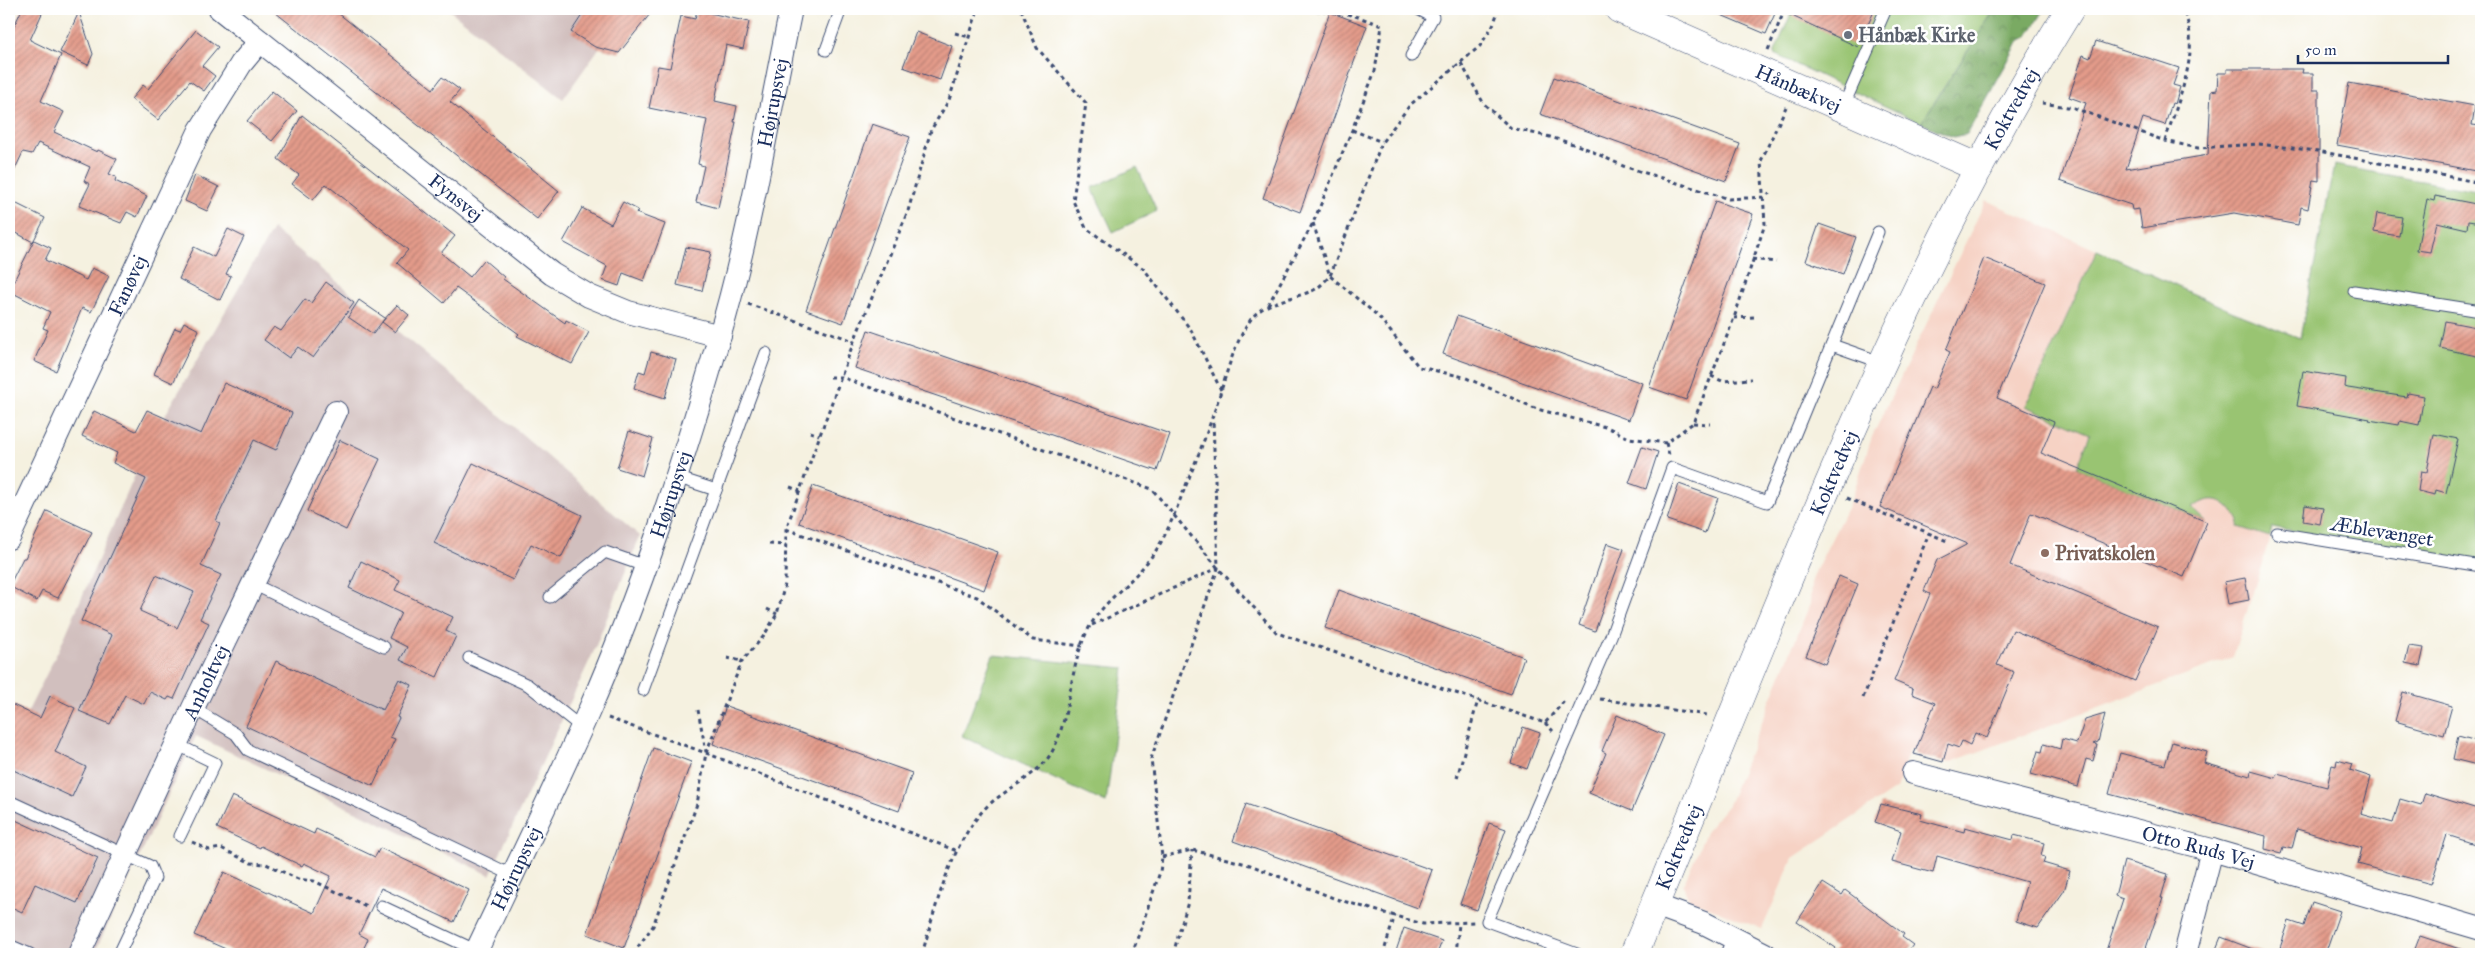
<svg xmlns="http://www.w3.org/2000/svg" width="2490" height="963" font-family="'IM FELL Great Primer',serif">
  <defs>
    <pattern id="forest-crowns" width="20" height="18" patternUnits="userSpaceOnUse" patternTransform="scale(1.25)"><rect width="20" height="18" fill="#7aaa64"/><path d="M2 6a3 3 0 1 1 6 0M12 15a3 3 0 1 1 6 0" fill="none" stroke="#638b56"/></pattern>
    <pattern id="building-hatch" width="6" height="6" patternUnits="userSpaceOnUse" patternTransform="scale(1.25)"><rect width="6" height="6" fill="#e49b8a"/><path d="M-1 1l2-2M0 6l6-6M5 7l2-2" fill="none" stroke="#b87f74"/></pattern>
  </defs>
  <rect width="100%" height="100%" fill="#fff"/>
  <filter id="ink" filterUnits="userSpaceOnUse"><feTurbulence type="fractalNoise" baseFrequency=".02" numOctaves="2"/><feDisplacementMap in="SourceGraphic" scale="10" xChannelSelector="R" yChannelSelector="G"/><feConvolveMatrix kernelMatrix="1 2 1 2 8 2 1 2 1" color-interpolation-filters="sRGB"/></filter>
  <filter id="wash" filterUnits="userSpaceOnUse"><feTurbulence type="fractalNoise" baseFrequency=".0096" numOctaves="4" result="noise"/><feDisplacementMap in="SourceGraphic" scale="20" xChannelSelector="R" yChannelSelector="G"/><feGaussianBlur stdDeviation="1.12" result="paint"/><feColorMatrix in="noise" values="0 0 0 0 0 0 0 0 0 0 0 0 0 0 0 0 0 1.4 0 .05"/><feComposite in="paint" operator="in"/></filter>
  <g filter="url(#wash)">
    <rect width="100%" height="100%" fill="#f5f1e0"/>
    <path fill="#f6d2c4" d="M1986,200L2231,311L2300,338L2270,537L2233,657L1948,763L1909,749L1897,788L1793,858L1762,929L1689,899L1683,885L1707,830L1728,805L1810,604L1811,583L1816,570L1851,500L1872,437Z"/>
    <g fill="#d1bfbe">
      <path d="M448,9H627L563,99Z"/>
      <path d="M273,229L508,422L640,536L593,653L490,875L196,736L94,954H9V749L61,645L149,443Z"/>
    </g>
    <g fill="#99c472" stroke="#5a7a68">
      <path d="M1793,9H1995L1921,123L1774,54Z"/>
      <path d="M2334,165L2481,192V563L2272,527L2270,537L2238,527L2239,521C2227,499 2213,493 2192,508L2207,522L2077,468L2090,434L2026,406L2097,250L2231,311L2300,338Z"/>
      <path d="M1137,167L1157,211L1113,232L1092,188Z"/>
      <path d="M993,655L1124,668L1106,803L962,736Z"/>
    </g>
    <path fill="url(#forest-crowns)" stroke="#4a6c61" d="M1995,9H2045L2028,36L2019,41L1967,134L1953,137L1921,123Z"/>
    <g id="blocks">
      <g fill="url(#building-hatch)" fill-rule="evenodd">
        <path d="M22,9H44L30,40L61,55L41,101L64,112L54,132L97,152L98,150L117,159L109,174L116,177L115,181L147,196L137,217L127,212L121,223L79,206L90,184L84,181L90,167L38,143L32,154L23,152L9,182V37Z"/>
        <path d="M271,9H333L433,89L442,77L460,90L450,102L559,191L537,219Z"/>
        <path d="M586,9H654L619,53L595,47L571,32Z"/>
        <path d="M1707,9H1875L1858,47L1777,9L1766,34Z"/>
        <path d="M697,10L749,22L743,49L726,45L715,101L737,106L734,122H736L718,208L696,202L704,166L698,164L707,120L649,108L658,66L670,68L681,16L695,19Z"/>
        <path d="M79,12L93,54L88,65L60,52Z"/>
        <path d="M1330,12L1367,26L1300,212L1263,198Z"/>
        <path d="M196,30L218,47L202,66L215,76L204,91L190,81L158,120L131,99L143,85L148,89Z"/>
        <path d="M916,32L952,46L940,80L903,67Z"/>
        <path d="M2096,41L2179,68L2173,85L2180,87L2175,104L2172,103L2165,125L2143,118L2126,169L2208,155L2211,91L2217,90L2218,73H2227V69H2303L2302,73H2313V90H2319V181L2313,180L2308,209L2301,207L2298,225L2234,213L2142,228L2139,209L2132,210L2131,205L2060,181L2086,103L2069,97L2083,55L2090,58Z"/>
        <path d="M1554,77L1740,144L1726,181L1540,114Z"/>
        <path d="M2349,83L2475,106L2472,125L2481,126L2476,152L2481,153V172L2337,145Z"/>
        <path d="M272,91L297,111L272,141L247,121Z"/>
        <path d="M302,115L455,236L441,253L470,277L484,260L504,277L503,279L565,323L566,320L589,332L572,364L517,336L519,334L456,288L444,303L397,263L408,250L326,184L313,200L292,184L299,175L278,159Z"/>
        <path d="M872,124L910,137L843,323L806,310Z"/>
        <path d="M195,175L219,187L207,211L185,201Z"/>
        <path d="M2435,196L2481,205V223L2468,221L2467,229L2437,222L2430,252L2417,250L2427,199L2434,201Z"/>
        <path d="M9,200L45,218L33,242L9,229Z"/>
        <path d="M1715,201L1753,214L1686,400L1649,387Z"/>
        <path d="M623,202L638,210L636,213L665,224L644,281L623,273L619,286L602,280L607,266L563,242L582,208L611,224Z"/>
        <path d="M2377,213L2402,217L2399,236L2374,232Z"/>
        <path d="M1819,224L1856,237L1843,274L1806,261Z"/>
        <path d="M228,229L244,237L226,274L231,276L220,300L179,279L194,247L214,257Z"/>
        <path d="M34,240L51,248L45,260L86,280L92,268L109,276L91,312L82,308L56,371L34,361L48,330L43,328L50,312L9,291Z"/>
        <path d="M686,247L711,252L702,291L677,285Z"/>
        <path d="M1984,258L2045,283L1997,398L2054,422L2041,453L2207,522L2184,577L2031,513L2010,565L2158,627L2135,681L2013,630L1997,665L2014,672L1987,738L1975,733L1970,745L1962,741L1959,748L1948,744L1943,762L1914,754L1935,703L1912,694L1913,689L1894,681L1930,594L1924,591L1937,560L1968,544L1880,507L1930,387L1934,389L1950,352L1946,350Z"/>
        <path d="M326,282L354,303L313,358L298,347L289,358L264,340L274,327L281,331L305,299L311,303Z"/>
        <path d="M359,300L385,318L373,334L348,317Z"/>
        <path d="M397,305L409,315L395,332L382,322Z"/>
        <path d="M1457,316L1642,383L1629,420L1443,354Z"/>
        <path d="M2445,321L2481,328V357L2440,348Z"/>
        <path d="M184,322L199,330L173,383L154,374L175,328L180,330Z"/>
        <path d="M868,330L1170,434L1157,471L855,368Z"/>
        <path d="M651,352L676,359L665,398L634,388L639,371L645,373Z"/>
        <path d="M2303,371L2346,378L2345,387L2348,388L2407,397L2408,393L2424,396L2419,425L2400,421L2399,425L2369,420L2370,419L2297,406Z"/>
        <path d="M224,383L292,413L276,450L254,440L216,521L220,523L201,566L221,575L200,619L209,623L174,699L169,697L167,700L150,692L144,704L125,695L110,724L79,711L112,635L81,621L146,479L113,463L117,453L82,436L94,411L136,431L147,410L201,434ZM156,575L194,592L177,628L140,611Z"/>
        <path d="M629,431L653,439L642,476L617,468Z"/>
        <path d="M2434,434L2458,439L2446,493L2436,490L2435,495L2418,491L2421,471L2427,472Z"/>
        <path d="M340,440L380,459L346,530L307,511Z"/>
        <path d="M1642,447L1658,452L1646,489L1629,483Z"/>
        <path d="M473,463L582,515L561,558L531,544L513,580L434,543Z"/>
        <path d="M1679,484L1718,498L1705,533L1667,520Z"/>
        <path d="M813,486L998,552L984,590L799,523Z"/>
        <path d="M2305,505L2323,508L2320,524L2303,521Z"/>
        <path d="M47,511L92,532L58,598L42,591L37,601L9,586L23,558H25Z"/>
        <path d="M1607,543L1624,549L1595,631L1579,625Z"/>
        <path d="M361,561L400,580L395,590L453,617L446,631L456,636L437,677L400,660L407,647L389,638L401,613L349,588Z"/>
        <path d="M1839,576L1858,584L1825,664L1806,656Z"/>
        <path d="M2245,578L2249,600L2228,604L2224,582Z"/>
        <path d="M1339,590L1524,657L1511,694L1325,628Z"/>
        <path d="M2409,646L2424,648L2420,666L2405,663Z"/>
        <path d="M276,661L383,710L399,679L412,685L397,717L399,718L390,737L395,739L373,786L246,726Z"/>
        <path d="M2403,692L2452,706L2444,735L2395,721Z"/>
        <path d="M50,696L75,708L55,752L86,767L72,797L9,768V703L40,718Z"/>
        <path d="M726,706L912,773L899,811L713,744Z"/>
        <path d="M2105,714L2098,742L2093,744L2097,745L2093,761L2086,759L2078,787L2031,774L2038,751L2042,752L2044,744L2060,749L2062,739L2077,743L2085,720Z"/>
        <path d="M1617,715L1664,735L1632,811L1589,793L1606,753L1602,751Z"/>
        <path d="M1523,727L1540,733L1527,769L1511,763Z"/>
        <path d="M2458,736L2481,742V766L2453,759Z"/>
        <path d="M2172,742L2207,752L2204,763L2250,776L2251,771L2276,778L2277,774L2327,787L2332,765L2336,766L2337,760L2352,764L2350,770L2371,777L2361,814L2393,823L2400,799L2421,805L2425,793L2481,810V846L2447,835L2431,884L2358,864L2362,848L2297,829L2292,849L2283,847L2281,853L2265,849L2266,836L2109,794L2120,753L2165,765Z"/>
        <path d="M653,748L691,762L624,948L587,934Z"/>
        <path d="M232,796L314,834L316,829L375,857L380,848L469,890L454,922L381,888L359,934L368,939L361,954H237L194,935L224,872L314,913L331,876L304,863L302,866L261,846L260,848L217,828Z"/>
        <path d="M1246,804L1432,870L1418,908L1233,841Z"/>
        <path d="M1881,804L1922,814L1920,820L1964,832L1965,827L2013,840L2014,835L2044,843L2041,856L2045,857L2043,863L2070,871L2064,891L2038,928L2016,921L2027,882L1937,856L1933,873L1892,862L1901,831L1875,822Z"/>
        <path d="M9,817L98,858L77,903L35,884L22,912L9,906Z"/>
        <path d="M1489,823L1506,829L1477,910L1460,904Z"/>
        <path d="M2124,861L2168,874L2161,898H2163L2144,954H2105L2123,899L2115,896Z"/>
        <path d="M1823,883L1842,895L1845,890L1904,934L1902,937L1913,945L1906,954H1831L1836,948L1797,922Z"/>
        <path d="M2312,902L2340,911L2325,954H2310L2298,950L2296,954H2278L2289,921L2304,926Z"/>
        <path d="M1404,928L1442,941L1437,954H1395Z"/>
        <path d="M2420,936L2466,951V954H2413Z"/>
        <path d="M2221,937L2263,953L2262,954H2214Z"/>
      </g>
    </g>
  </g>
  <g filter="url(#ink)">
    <use href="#blocks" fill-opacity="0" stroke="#3c4c72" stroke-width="1"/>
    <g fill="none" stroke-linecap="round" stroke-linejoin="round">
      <g stroke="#3c4c72" stroke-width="13">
        <g id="lane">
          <path d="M826,50L841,9"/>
          <path d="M1411,56L1433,17L1418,9"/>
          <path d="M1843,107L1886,9"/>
          <path d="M2354,291L2481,311"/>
          <path d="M1832,345L1883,363"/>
          <path d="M676,477L716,490"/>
          <path d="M2277,533L2481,566"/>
          <path d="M253,584L384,647"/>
          <path d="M550,597L605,552L645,566"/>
          <path d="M469,658L528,685L581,727"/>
          <path d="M643,690L766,353"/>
          <path d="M193,708L236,734L248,750L512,875"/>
          <path d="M176,744L215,763L180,836"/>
          <path d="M9,801L150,866L155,878L119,954"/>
          <path d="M381,906L477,951"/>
          <path d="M9,945L30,954"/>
          <path d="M1577,954L1487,921L1611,636L1672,468L1767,502L1878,232"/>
          <path d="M1726,954L1733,937"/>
        </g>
      </g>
      <g stroke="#3c4c72" stroke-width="24">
        <g id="street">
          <path id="s1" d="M220,9L552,274L589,296L628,312L720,336"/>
          <path id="s2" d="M9,538L200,130L241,64L260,41"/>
          <path id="s3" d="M1913,773L2212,850L2481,929"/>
          <path d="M1655,905L1704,923L1765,954"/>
          <path id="s4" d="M79,954L193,708L336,412"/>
          <path id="s5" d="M475,954C513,874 552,794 588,713C641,592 682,465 719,338C751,231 768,118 791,9"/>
          <path d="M2185,954L2212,850"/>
        </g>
      </g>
      <g stroke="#3c4c72" stroke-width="29">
        <g id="secondary">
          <path id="s6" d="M1619,9L1979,168"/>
          <path id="s7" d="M1634,954C1769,635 1886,304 2070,9"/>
        </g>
      </g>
      <g stroke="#3c4c72" stroke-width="3" stroke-dasharray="4 4" stroke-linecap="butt">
        <path d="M1021,9L1037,48L1086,103L1073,201L1086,228L1144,269L1191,330L1221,390"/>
        <path d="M955,33L969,37"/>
        <path d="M1768,50L1785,9"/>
        <path d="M1461,63L1484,104L1511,128L1550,137L1583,147L1623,166L1729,199L1763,197L1770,193"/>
        <path d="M2042,103L2074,108L2165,141L2198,148L2258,144L2318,151L2481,183"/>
        <path d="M1352,130L1382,142"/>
        <path d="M2165,141C2177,103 2204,46 2182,9"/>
        <path d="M1313,223L1330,276L1378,316L1419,367L1464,377L1537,409L1609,428L1629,438L1666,443L1693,423L1734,318L1765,224L1761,161L1786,107"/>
        <path d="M1752,259L1776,262"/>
        <path d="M748,304L854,341"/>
        <path d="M1268,305L1313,223L1352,130L1375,71L1382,26C1342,9 1326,10 1285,11L1278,9"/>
        <path d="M1734,318L1754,317"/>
        <path d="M1711,376L1722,381L1751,379"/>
        <path d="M830,377H841L1152,489L1218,568L1277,633L1545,723L1566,699"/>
        <path d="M1693,423L1710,424"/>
        <path d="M810,432L819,435"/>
        <path d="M1666,443L1669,455"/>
        <path d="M790,487L800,491"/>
        <path d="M1847,498L1947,541"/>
        <path d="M786,529L977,597L1033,640L1082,646"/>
        <path d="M769,544L786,545"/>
        <path d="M767,609L777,614"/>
        <path d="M1092,625L1218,568"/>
        <path d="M727,658L742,661"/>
        <path d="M1863,698L1929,533"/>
        <path d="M1600,699L1707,715"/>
        <path d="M698,710L706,752"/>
        <path d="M608,718L706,753L957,851"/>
        <path d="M1545,723L1553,731"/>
        <path d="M1457,778L1478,700"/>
        <path d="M192,842L209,850L221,848L251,863L266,864L298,879L314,881L366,906"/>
        <path d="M1162,857L1192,850L1250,865L1336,899L1423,924L1474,922"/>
        <path d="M633,954L653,926L697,804L706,753L742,661L763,637L777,614L785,584L786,529L854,341L908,211L931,130L949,100L978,9"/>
        <path d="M922,954C936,907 948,853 980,814C1000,789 1040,778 1054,748C1072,710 1069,663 1090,626C1104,601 1130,584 1148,561C1160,547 1167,531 1174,515C1187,482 1202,448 1213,415C1224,385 1231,349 1249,322C1263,300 1292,300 1314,290C1320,287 1325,281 1330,276L1382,142L1410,105L1480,46L1493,25L1499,9"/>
        <path d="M1132,954L1160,872L1162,857L1151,759L1218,568L1213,419"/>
        <path d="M1173,954L1188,902L1192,850"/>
        <path d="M1380,954L1385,948L1395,915"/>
        <path d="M1456,954L1459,924"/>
      </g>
      <use href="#lane" stroke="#fff" stroke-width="11"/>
      <use href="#street" stroke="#fff" stroke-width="22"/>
      <use href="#secondary" stroke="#fff" stroke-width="28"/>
    </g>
  </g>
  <circle fill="#6b7280" stroke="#fff" stroke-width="2" cx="1848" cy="35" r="5"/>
  <circle fill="#8d6e63" stroke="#fff" stroke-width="2" cx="2045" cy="553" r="5"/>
  <g text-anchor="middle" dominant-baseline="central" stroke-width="5" stroke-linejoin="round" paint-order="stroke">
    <g font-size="20" font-weight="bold" fill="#5b616d" stroke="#fff" text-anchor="start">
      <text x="1858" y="35">Hånbæk Kirke</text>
    </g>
    <g font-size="20" fill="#1b2f5e" stroke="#fff">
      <text stroke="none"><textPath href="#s6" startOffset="196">Hånbækvej</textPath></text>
      <text stroke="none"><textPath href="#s5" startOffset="905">Højrupsvej</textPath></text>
      <text stroke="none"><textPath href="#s7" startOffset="926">Koktvedvej</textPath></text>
      <text stroke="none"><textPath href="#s1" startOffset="302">Fynsvej</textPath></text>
      <text stroke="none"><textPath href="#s2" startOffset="279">Fanøvej</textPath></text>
      <text stroke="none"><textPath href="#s7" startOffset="521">Koktvedvej</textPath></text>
      <text stroke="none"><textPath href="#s5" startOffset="500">Højrupsvej</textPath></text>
      <text transform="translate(2382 531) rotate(9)">Æblevænget</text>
      <text stroke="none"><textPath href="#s4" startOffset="300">Anholtvej</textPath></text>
      <text stroke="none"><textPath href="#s7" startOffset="116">Koktvedvej</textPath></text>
      <text stroke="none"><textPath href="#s3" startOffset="295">Otto Ruds Vej</textPath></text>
      <text stroke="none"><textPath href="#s5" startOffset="95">Højrupsvej</textPath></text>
    </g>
    <g font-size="20" font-weight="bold" fill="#785e54" stroke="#fff" text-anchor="start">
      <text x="2055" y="553">Privatskolen</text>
    </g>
  </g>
  <rect width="2490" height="963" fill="none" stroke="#fff" stroke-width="30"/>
  <path d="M2298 55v8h150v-8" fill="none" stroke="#1b2f5e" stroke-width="2.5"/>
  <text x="2305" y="55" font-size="15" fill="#1b2f5e" stroke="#ffffff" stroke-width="4" paint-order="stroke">50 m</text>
</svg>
